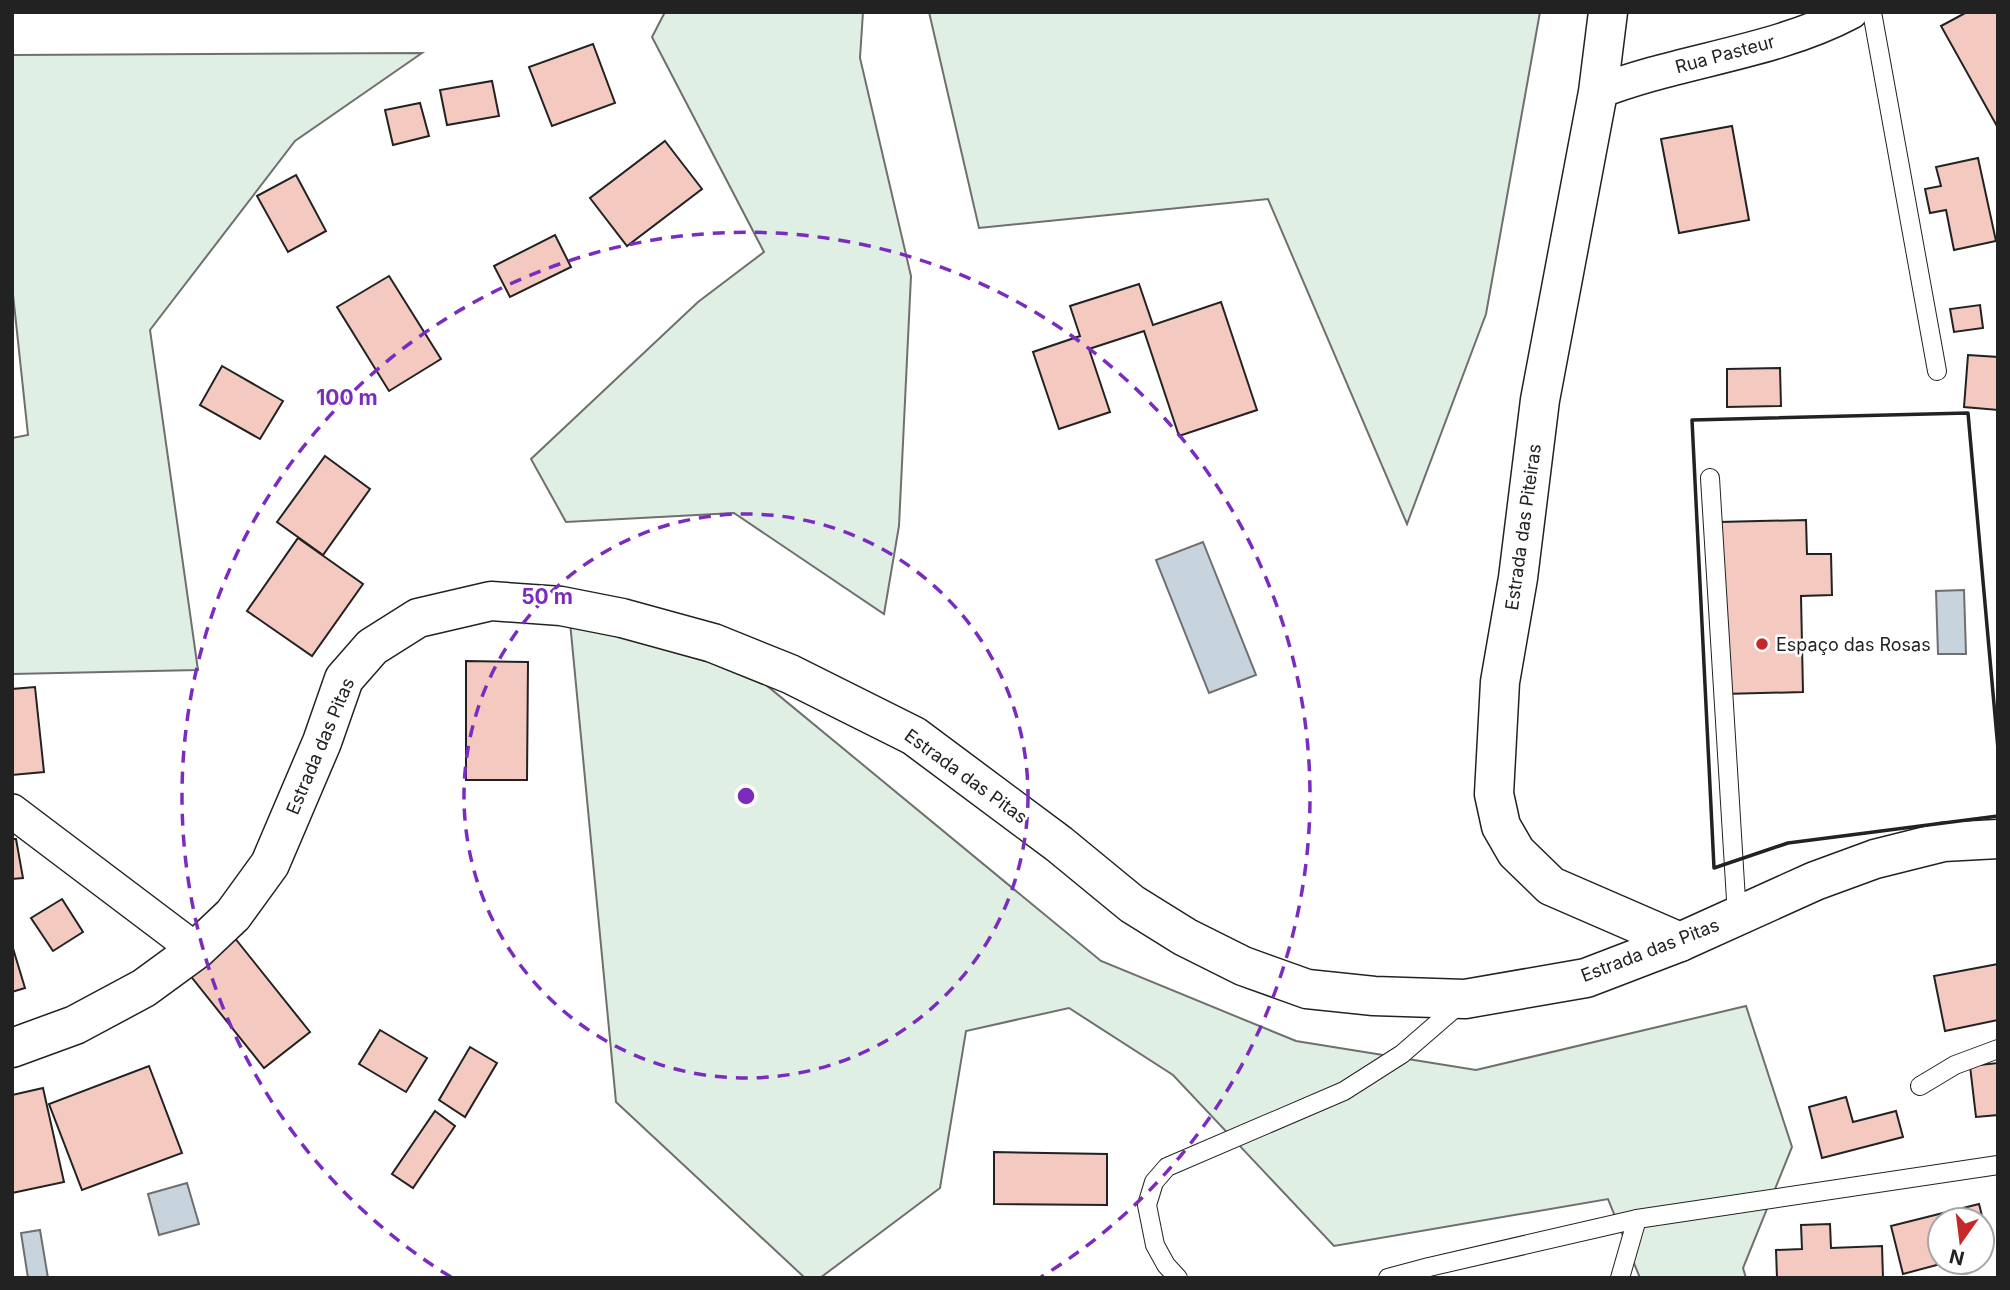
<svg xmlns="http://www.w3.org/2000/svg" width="2010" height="1290" font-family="Inter,sans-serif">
  <rect width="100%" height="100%" fill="#fff"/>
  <g fill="#e0efe3" stroke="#6f6f6f" stroke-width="2">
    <path d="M665,12H863L860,58L911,276L899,526L884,614L734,513L566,522L531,459L698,302L764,252L652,37Z"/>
    <path d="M929,12H1540L1486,314L1407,524L1268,199L979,228Z"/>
    <path d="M422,53L295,141L150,330L198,670L12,674V438L28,435L12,285V55Z"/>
    <path d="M570,622L754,675L1101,961L1296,1041L1476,1070L1746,1006L1792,1147L1743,1268L1746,1278H1640L1608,1199L1334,1246L1173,1075L1069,1008L966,1031L940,1188L820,1278H805L616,1102Z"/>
  </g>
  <g fill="#c7d3dd" stroke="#6f6f6f" stroke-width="2">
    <path d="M1203,542L1256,675L1209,693L1156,560Z"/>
    <path d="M1964,590L1966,654H1938L1936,591Z"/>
    <path d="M187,1183L199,1224L159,1235L148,1194Z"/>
    <path d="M40,1230L48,1278H28L21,1233Z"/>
  </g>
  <g fill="#f3c9c0" stroke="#222" stroke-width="2">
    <path d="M1967,12H1998V128L1941,26Z"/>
    <path d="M593,44L615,103L552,126L529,67Z"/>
    <path d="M492,81L499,116L447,125L440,90Z"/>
    <path d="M420,103L429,136L393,145L385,110Z"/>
    <path d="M1732,126L1749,220L1679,233L1661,139Z"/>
    <path d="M665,141L702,189L627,246L590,198Z"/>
    <path d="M1978,158L1996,241L1954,250L1946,210L1930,213L1925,189L1941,186L1936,167Z"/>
    <path d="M296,175L326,231L288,252L257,196Z"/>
    <path d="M555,235L571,267L510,297L494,266Z"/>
    <path d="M389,276L441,359L389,391L337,307Z"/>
    <path d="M1139,284L1153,325L1221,302L1257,410L1179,436L1144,331L1089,349L1110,412L1059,429L1033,352L1080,336L1070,306Z"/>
    <path d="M1980,305L1983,328L1954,332L1950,309Z"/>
    <path d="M1968,355L1998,357V410L1964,407Z"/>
    <path d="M222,366L283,401L260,439L200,405Z"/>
    <path d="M1780,368L1781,406L1727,407V369Z"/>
    <path d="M325,456L370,489L323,555L277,522Z"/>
    <path d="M1806,520L1807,554H1831L1832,595L1801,596L1803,692L1724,694L1719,522Z"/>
    <path d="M298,538L363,584L312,656L247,611Z"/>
    <path d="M466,661L528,662L527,780H466Z"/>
    <path d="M35,687L44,772L12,775V689Z"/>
    <path d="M12,839H16L23,878L12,879Z"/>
    <path d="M62,899L83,932L53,951L31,918Z"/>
    <path d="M234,937L310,1032L264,1068L189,974Z"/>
    <path d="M12,945L25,988L12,992Z"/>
    <path d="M1998,964V1020L1945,1031L1934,976Z"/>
    <path d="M380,1030L427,1058L406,1092L359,1064Z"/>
    <path d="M470,1047L497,1063L465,1117L439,1100Z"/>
    <path d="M1998,1063V1115L1976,1117L1970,1066Z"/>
    <path d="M149,1066L182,1153L82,1190L49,1104Z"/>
    <path d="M43,1088L64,1182L12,1193V1095Z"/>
    <path d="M1846,1097L1853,1122L1896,1111L1903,1137L1822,1158L1809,1107Z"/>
    <path d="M435,1111L455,1126L413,1188L392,1174Z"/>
    <path d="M994,1152L1107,1154V1205L994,1204Z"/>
    <path d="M1979,1204L1991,1251L1982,1254V1220H1940V1262H1948L1903,1274L1891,1226Z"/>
    <path d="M1830,1224L1831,1248L1882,1246L1883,1278H1777L1776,1250L1802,1249L1801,1225Z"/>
  </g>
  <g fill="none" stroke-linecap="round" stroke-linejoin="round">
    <g stroke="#222" stroke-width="20">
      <g id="service">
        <path d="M1872,12L1937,371"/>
        <path d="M1710,478L1737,916"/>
        <path d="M1920,1086L1955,1065L1998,1049"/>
        <path d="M1178,1278L1166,1265L1155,1245L1147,1205L1154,1182L1167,1167L1344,1091L1402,1054L1462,1002"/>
        <path d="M1388,1278L1429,1267L1637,1219L1998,1165"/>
        <path d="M1620,1278L1637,1219"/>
      </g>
    </g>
    <g stroke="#222" stroke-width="36">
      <g id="minor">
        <path d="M1598,92C1679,60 1774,53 1851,12"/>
        <path d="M12,811L196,950"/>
      </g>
    </g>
    <g stroke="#222" stroke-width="41">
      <g id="tertiary">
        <path d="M1608,12L1598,92L1540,400L1518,578L1500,682L1494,794L1501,826L1516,852L1551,886L1680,942"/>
        <path d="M12,1048L75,1025L144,988L196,950L233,915L270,864L322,742L344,679L372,647L418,618L491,601L561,606L622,618L713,643L790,674L914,736L1059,844L1132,904L1185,937L1243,966L1307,989L1374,996L1465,999L1586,978L1680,942L1815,881L1875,859L1943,842L1998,839"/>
      </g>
    </g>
    <use href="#service" stroke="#fff" stroke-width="18"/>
    <use href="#minor" stroke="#fff" stroke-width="33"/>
    <use href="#tertiary" stroke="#fff" stroke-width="38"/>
    <path stroke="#222" stroke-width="3.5" d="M1998,749L1968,413L1692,420L1714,868L1788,843L1998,816"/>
  </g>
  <g fill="none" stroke="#7b2cbf" stroke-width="3.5" stroke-dasharray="12 9">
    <circle cx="746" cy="796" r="282"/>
    <path d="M451 1277A564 564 0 1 1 1041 1277"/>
  </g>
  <circle fill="#c62828" stroke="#fff" stroke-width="2.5" cx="1762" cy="644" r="7"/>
  <g text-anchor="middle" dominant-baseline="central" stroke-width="5" stroke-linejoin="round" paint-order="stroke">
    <g font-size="18" fill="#222" stroke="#fff">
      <text transform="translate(1725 54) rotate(-15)">Rua Pasteur</text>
      <text transform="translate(1523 527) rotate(-82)">Estrada das Piteiras</text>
      <text transform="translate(320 746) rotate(-67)">Estrada das Pitas</text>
      <text transform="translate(966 776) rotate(36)">Estrada das Pitas</text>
      <text transform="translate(1650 950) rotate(-21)">Estrada das Pitas</text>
    </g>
    <g font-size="18" fill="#222" stroke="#fff" text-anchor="start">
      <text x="1776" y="644">Espaço das Rosas</text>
    </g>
  </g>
  <circle cx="746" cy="796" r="10" fill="#7b2cbf" stroke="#fff" stroke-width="3.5"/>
  <g font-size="21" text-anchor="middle" font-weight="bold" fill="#7b2cbf" stroke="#fff" stroke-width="5" stroke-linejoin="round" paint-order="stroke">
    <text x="347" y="405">100 m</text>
    <text x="547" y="604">50 m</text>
  </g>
  <rect width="2010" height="1290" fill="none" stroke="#222222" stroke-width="28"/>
  <g transform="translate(1961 1241) rotate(194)"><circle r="33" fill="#ffffff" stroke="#a7a7a7" stroke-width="2"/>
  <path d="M0-5L12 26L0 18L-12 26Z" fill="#c62828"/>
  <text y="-10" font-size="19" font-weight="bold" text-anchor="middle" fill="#222222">N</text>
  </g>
</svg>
